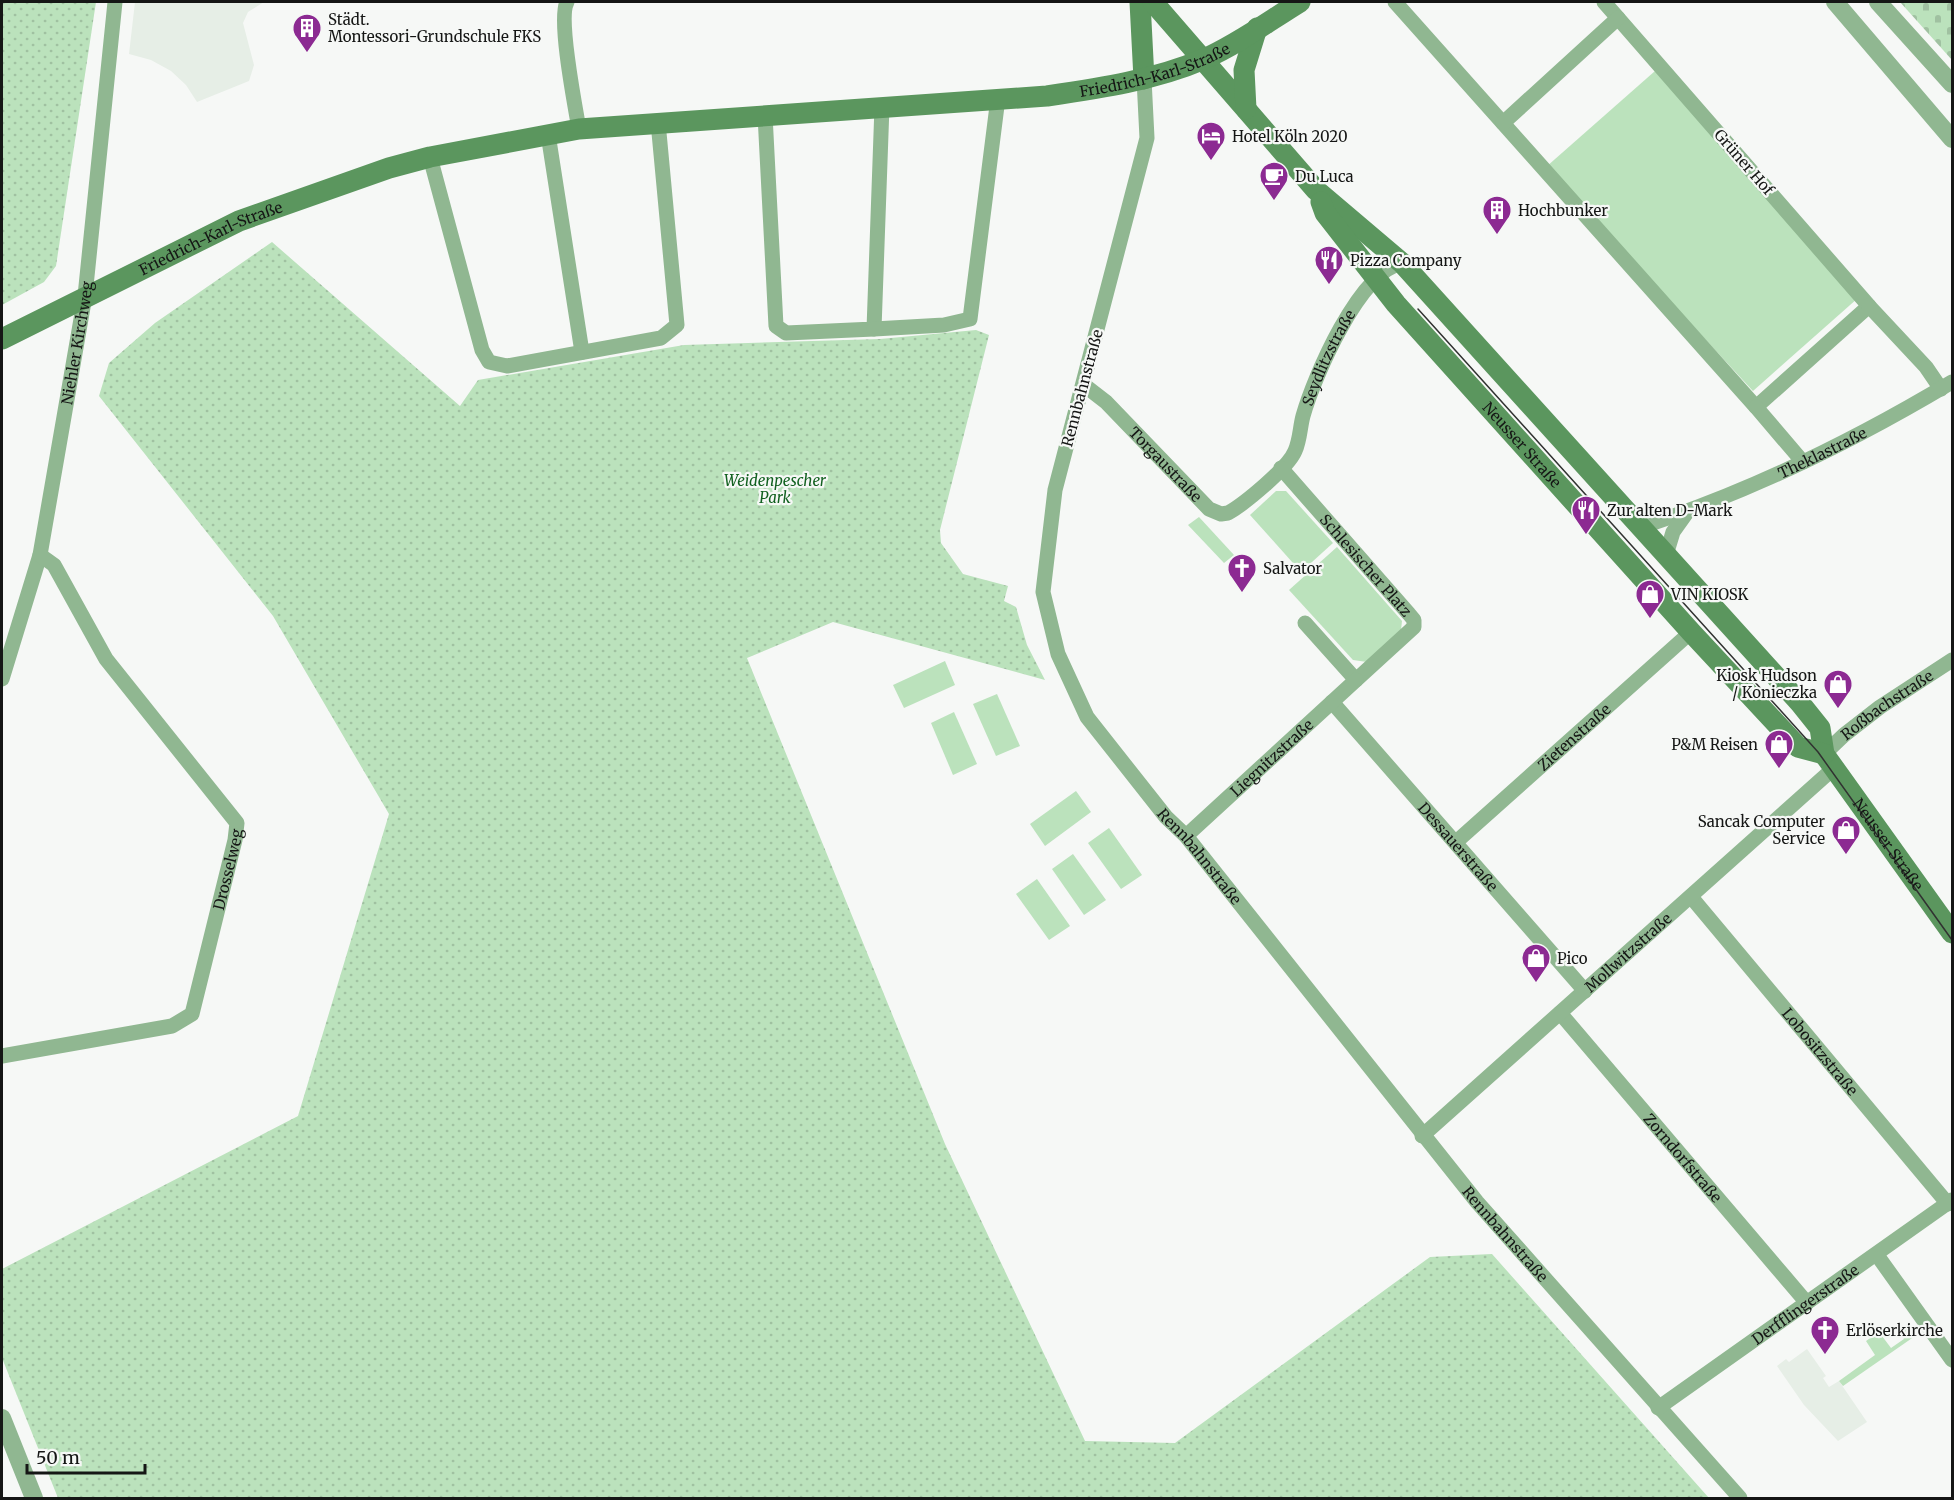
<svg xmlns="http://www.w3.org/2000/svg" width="1954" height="1500" font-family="Merriweather,serif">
  <defs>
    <pattern id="cemetery-stones" width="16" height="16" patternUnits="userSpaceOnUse" patternTransform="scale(1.5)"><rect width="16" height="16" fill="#bbe2bc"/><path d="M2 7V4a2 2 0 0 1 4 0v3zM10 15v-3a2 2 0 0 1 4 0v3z" fill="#a0c1a1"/></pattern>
    <pattern id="park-dots" width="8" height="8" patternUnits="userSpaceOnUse" patternTransform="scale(1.5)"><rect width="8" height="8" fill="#bbe2bc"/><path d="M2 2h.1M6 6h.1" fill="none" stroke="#a0c1a1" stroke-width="1.8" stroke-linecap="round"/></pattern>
  </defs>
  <rect width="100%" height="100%" fill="#f6f8f6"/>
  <g fill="#e6eee6">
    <path d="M135,2H264L248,12L243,23L254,65L249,81L197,102L186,85L171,71L151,60L129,54Z"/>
    <path d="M1807,1349L1826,1376L1823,1378L1829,1387L1839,1381L1867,1422L1838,1441L1804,1405L1777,1366L1786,1359L1789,1362Z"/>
  </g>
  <g fill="#bbe2bc">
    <path d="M1655,71L1858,298L1753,391L1546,167Z"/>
    <path d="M1276,491H1286L1333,543L1301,572L1250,515Z"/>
    <path d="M1199,517L1234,555L1224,563L1188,525Z"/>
    <path d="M1337,547L1402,621L1401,630L1367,662L1353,660L1289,590Z"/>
    <path d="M945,661L955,685L904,708L893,685Z"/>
    <path d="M997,694L1020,746L996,756L973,704Z"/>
    <path d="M954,712L977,764L953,775L931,723Z"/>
    <path d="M1076,791L1091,812L1045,846L1030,824Z"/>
    <path d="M1109,828L1142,875L1121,889L1088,843Z"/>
    <path d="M1073,854L1106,900L1084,915L1052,869Z"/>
    <path d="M1037,879L1070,926L1049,940L1016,894Z"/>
    <path d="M1907,1328L1918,1334L1843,1386L1839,1381L1875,1355L1866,1341L1879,1332L1891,1348L1904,1339L1900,1333Z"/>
  </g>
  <path fill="url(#cemetery-stones)" d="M1900,2H1952V60Z"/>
  <g fill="url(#park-dots)">
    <path d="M2,2H96L56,266L44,282L2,305Z"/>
    <path d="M272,242L460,406L478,380L684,345L880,339L976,330L989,335L940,530L941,543L963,574L1008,586L1004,601L1016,607L1027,645L1045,680L833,622L747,658L945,1144L1085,1441L1175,1443L1430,1257L1492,1254L1709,1498H58L2,1358V1269L298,1116L389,814L273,616L99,396L109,363L155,323Z"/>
  </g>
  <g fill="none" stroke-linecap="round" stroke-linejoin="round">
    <g stroke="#90b791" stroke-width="15">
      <path d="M567,2C558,18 575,106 579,129"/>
      <path d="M1395,2L1756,407L1869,306L1604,2"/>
      <path id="s1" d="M1144,79L1147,138L1055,490L1043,592L1058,654L1087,717L1166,817L1186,836L1477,1202L1740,1498"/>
      <path d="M765,115L776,326L786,333L874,329L882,106"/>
      <path d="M1503,123L1618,18"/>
      <path d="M548,134L582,352"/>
      <path d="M430,157L482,350L489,362L507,366L661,338L677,325L658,122"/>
      <path d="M1869,306L1926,367L1941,389"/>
      <path d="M874,329L944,325L970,319L998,98"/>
      <path id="s2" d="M1084,385L1106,402L1209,509L1221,514L1228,513C1244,504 1288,468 1295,451C1300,440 1300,427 1303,416C1314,377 1359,272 1402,263"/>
      <path d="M1756,407L1803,462"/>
      <path id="s3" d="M1281,468L1409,614L1414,620V627L1356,680L1305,623"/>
      <path id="s4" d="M1641,527C1750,492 1855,440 1952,382"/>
      <path d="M1666,555L1673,532L1688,511"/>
      <path id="s5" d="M2,679L40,555L85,296L115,2"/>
      <path id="s6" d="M1332,702L1585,991"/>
      <path id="s7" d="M1824,754L1844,735L1880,707L1952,660"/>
      <path id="s8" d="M1186,836L1356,680"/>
      <path id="s9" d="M1456,842L1691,632"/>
      <path id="s10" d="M1692,898L1948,1204"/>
      <path id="s11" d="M1560,1013L1807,1303"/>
      <path id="s12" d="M2,1056L172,1026L192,1014L235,840L237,823L106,659L54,565L40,555"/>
      <path id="s13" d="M1422,1136L1834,768"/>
      <path d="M1877,1255L1952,1360"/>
      <path id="s14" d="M1658,1408L1952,1200"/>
    </g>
    <g stroke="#90b791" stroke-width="18">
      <path d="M1835,2L1952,139"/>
      <path d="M1878,2L1952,84"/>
      <path d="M2,1418L34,1498"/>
    </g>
    <g stroke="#5b965e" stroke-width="21">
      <path d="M1140,2L1144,79"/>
      <path id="s15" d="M1153,2L1316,190L1402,263L1800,703L1820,728L1824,754L1952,933"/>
      <path d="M1246,109L1244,70L1257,28"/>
      <path id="s16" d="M1321,202L1325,213L1396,304L1691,632L1798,747L1824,754"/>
      <path id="s17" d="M2,339L239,221L389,168L430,157L579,129L1047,96C1101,88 1155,80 1204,59C1238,44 1269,21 1300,2"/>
    </g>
    <path stroke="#313231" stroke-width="1.5" d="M1418,309L1818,752L1952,940"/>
  </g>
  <defs>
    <g id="building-pin" transform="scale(1.5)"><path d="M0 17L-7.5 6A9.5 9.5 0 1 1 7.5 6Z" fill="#8c2a92" stroke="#f6f8f6"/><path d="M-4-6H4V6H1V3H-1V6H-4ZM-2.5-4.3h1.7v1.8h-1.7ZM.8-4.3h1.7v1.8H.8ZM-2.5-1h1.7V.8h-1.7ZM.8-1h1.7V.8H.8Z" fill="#fff"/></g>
    <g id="hotel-pin" transform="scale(1.5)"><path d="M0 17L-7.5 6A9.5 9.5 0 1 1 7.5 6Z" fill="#8c2a92" stroke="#f6f8f6"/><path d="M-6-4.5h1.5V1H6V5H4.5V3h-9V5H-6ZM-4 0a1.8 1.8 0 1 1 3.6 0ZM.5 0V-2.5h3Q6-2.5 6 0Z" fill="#fff"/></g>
    <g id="cafe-pin" transform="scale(1.5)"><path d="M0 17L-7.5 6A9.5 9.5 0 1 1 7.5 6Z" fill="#8c2a92" stroke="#f6f8f6"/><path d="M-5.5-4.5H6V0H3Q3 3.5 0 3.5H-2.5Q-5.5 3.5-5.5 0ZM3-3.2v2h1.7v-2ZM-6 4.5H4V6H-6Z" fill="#fff"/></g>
    <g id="restaurant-pin" transform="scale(1.5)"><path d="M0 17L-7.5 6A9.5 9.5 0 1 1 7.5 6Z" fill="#8c2a92" stroke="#f6f8f6"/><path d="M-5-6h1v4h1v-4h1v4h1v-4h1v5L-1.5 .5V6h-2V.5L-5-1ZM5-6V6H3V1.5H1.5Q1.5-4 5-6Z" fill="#fff"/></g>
    <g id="church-pin" transform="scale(1.5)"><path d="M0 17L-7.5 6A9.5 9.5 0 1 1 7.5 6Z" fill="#8c2a92" stroke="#f6f8f6"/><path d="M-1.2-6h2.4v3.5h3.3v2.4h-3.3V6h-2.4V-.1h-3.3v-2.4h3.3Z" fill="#fff"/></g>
    <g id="shop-pin" transform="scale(1.5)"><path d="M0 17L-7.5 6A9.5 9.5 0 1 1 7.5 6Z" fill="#8c2a92" stroke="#f6f8f6"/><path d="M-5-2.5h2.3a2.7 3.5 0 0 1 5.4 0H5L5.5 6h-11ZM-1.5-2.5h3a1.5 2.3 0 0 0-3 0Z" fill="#fff"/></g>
  </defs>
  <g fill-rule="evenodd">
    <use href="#building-pin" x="307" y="28"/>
    <use href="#hotel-pin" x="1211" y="136"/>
    <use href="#cafe-pin" x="1274" y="176"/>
    <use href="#building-pin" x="1497" y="210"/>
    <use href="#restaurant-pin" x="1329" y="260"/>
    <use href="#restaurant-pin" x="1586" y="510"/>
    <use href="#church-pin" x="1242" y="568"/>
    <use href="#shop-pin" x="1650" y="594"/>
    <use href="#shop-pin" x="1838" y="684"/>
    <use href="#shop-pin" x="1779" y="744"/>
    <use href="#shop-pin" x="1846" y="830"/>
    <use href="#shop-pin" x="1536" y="958"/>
    <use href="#church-pin" x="1825" y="1330"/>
  </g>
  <g text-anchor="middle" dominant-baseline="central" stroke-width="4.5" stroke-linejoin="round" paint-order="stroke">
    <g font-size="15" fill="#151615" stroke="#f6f8f6" text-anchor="start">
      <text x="328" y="19">Städt.<tspan x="328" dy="17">Montessori-Grundschule FKS</tspan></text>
      <text x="1232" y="136">Hotel Köln 2020</text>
      <text x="1295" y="176">Du Luca</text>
      <text x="1518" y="210">Hochbunker</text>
      <text x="1350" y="260">Pizza Company</text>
      <text x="1607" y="510">Zur alten D-Mark</text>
      <text x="1263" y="568">Salvator</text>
      <text x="1671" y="594">VIN KIOSK</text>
      <text x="1817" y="675" text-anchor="end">Kiosk Hudson<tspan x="1817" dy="17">/ Konieczka</tspan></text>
      <text x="1758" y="744" text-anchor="end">P&amp;M Reisen</text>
      <text x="1825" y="821" text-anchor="end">Sancak Computer<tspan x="1825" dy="17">Service</tspan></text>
      <text x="1557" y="958">Pico</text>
      <text x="1846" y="1330">Erlöserkirche</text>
    </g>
    <g font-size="15" fill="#151615" stroke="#f6f8f6">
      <text stroke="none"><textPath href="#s17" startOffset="1198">Friedrich-Karl-Straße</textPath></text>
      <text transform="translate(1744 162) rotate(49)">Grüner Hof</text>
      <text stroke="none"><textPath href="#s17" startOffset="232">Friedrich-Karl-Straße</textPath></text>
      <text stroke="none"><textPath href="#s5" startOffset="345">Niehler Kirchweg</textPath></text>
      <text stroke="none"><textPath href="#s2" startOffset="388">Seydlitzstraße</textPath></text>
      <text transform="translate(1082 388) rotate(-75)">Rennbahnstraße</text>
      <text stroke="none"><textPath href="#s16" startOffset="316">Neusser Straße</textPath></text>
      <text stroke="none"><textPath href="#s4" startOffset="196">Theklastraße</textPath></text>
      <text stroke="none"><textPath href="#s2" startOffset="114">Torgaustraße</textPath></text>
      <text stroke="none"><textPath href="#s3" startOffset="129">Schlesischer Platz</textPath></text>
      <text stroke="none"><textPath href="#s7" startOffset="80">Roßbachstraße</textPath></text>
      <text stroke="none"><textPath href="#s9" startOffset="158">Zietenstraße</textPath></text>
      <text stroke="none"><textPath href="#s8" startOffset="116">Liegnitzstraße</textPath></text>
      <text stroke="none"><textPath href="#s15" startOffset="1124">Neusser Straße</textPath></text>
      <text stroke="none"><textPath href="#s6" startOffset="192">Dessauerstraße</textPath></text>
      <text stroke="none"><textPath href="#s1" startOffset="838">Rennbahnstraße</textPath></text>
      <text stroke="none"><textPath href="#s12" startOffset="345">Drosselweg</textPath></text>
      <text stroke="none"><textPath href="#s13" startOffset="276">Mollwitzstraße</textPath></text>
      <text stroke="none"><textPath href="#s10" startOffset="200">Lobositzstraße</textPath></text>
      <text stroke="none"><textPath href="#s11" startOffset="190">Zorndorfstraße</textPath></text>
      <text stroke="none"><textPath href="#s1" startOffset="1324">Rennbahnstraße</textPath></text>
      <text stroke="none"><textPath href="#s14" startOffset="180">Derfflingerstraße</textPath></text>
    </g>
    <g font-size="15" font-style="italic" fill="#126120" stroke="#f6f8f6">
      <text x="775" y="480">Weidenpescher<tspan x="775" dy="17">Park</tspan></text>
    </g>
  </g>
  <rect width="1954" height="1500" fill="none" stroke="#151615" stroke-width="6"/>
  <path d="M27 1464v9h118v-9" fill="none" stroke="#151615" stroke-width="3"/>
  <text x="36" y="1464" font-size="18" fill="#151615" stroke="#f6f8f6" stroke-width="4.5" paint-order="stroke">50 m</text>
</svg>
